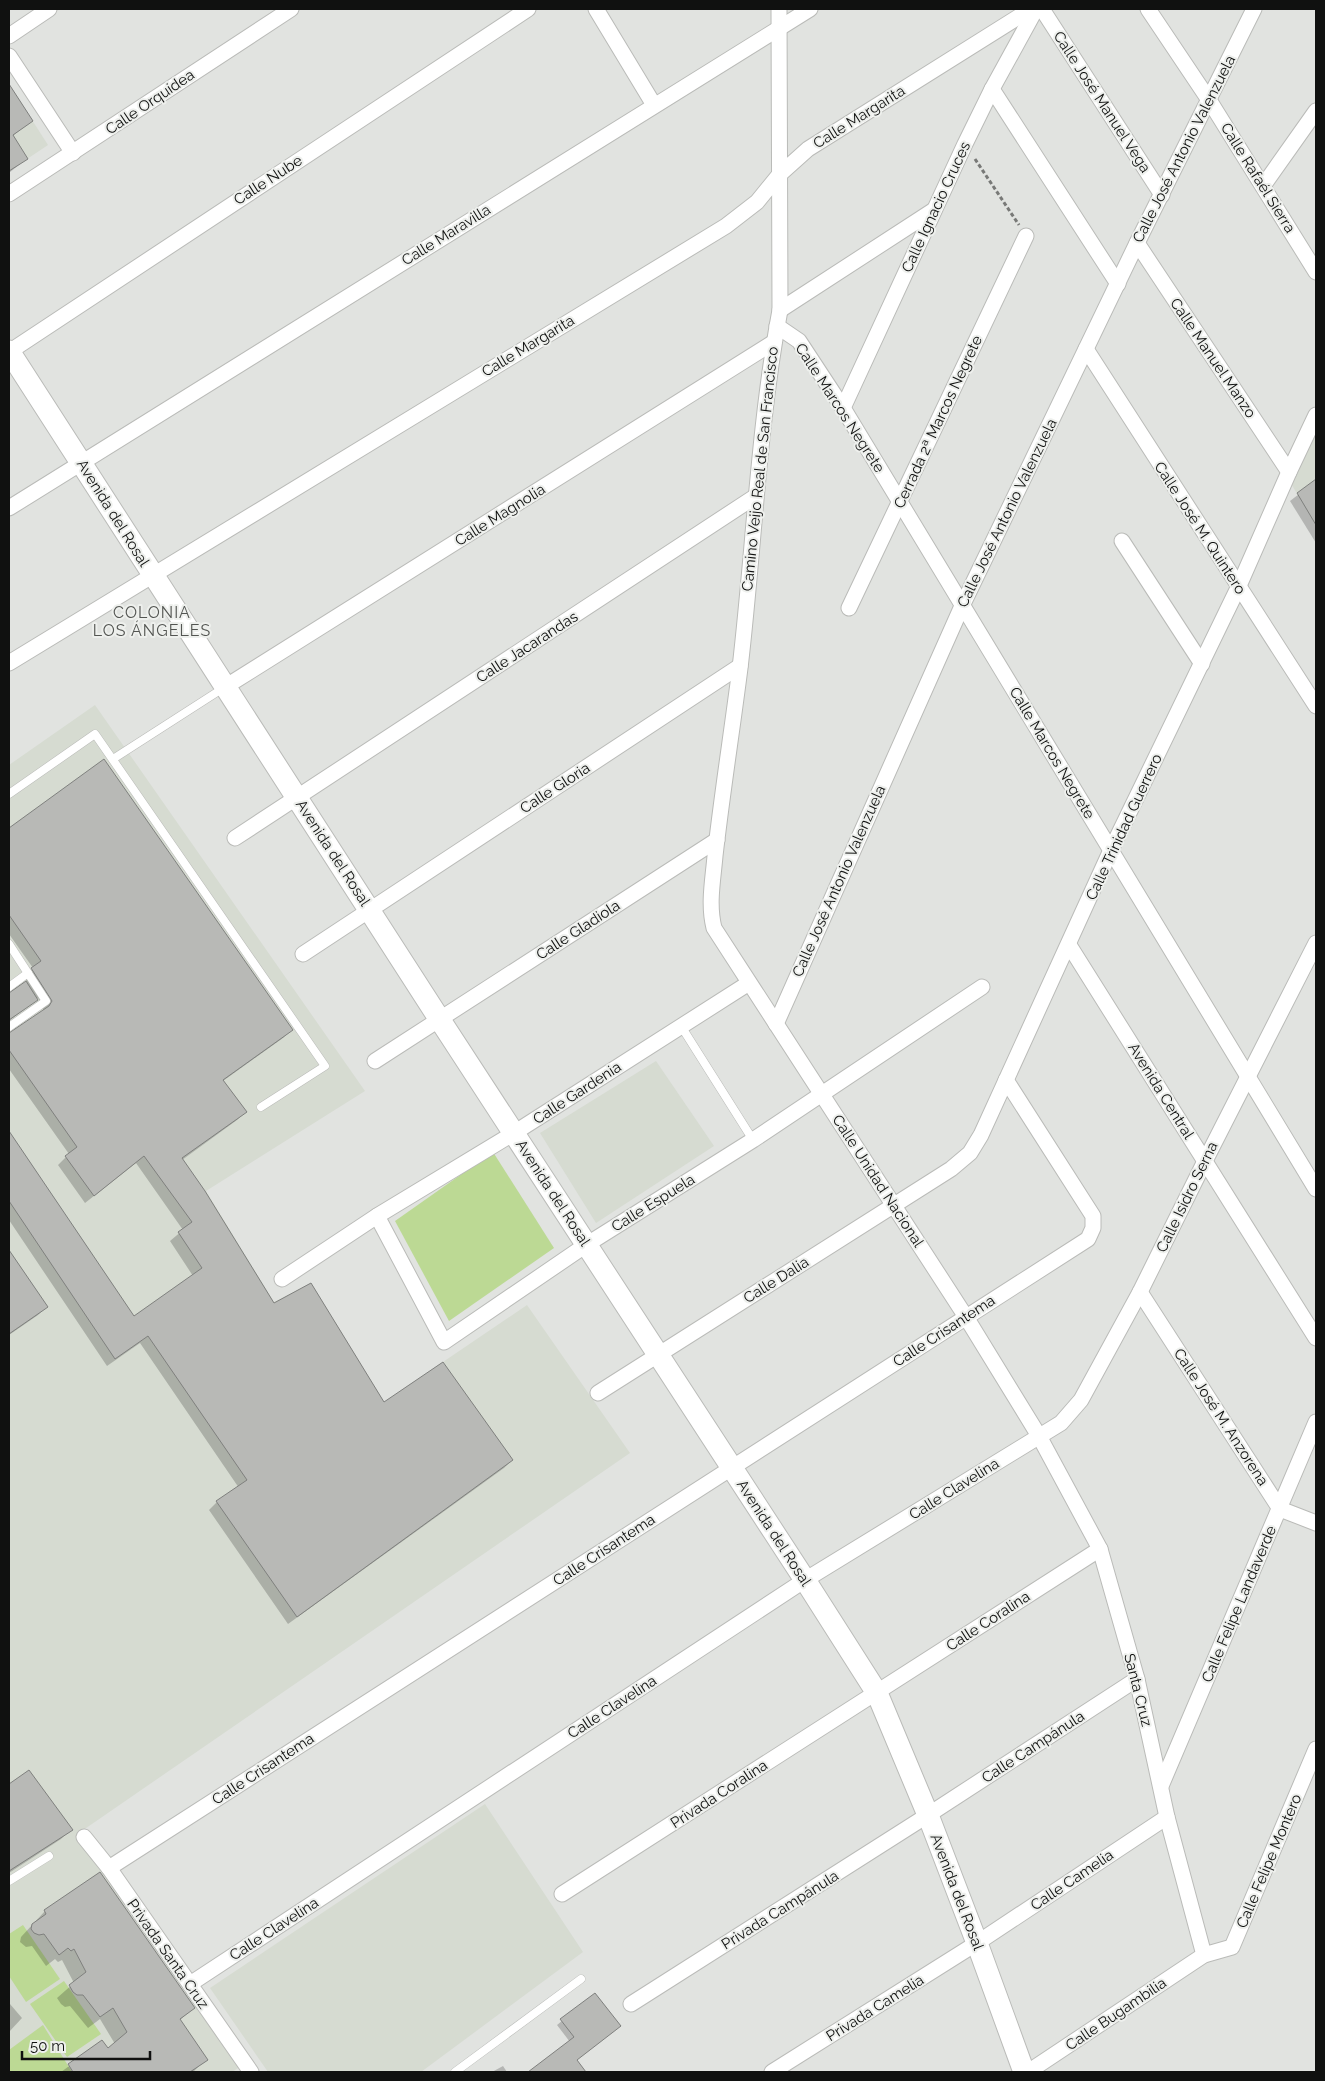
<svg xmlns="http://www.w3.org/2000/svg" width="1325" height="2081" font-family="Raleway,sans-serif">
  <rect width="100%" height="100%" fill="#e1e3e0"/>
  <g fill="#d6dbd1">
    <path d="M9,84L48,145L9,171Z"/>
    <path d="M1316,425V525L1290,482Z"/>
    <path d="M95,705L365,1091L206,1191L274,1302L311,1283L384,1402L527,1305L630,1453L76,1835L200,2013L243,2065L232,2072H9V1871L72,1830L29,1771L9,1784V765Z"/>
    <path d="M656,1061L714,1146L596,1223L540,1133Z"/>
    <path d="M485,1804L583,1952L421,2072H268L210,1988Z"/>
  </g>
  <g fill="#bcd994">
    <path d="M493,1152L554,1248L449,1321L395,1221Z"/>
    <path d="M23,1925L60,1979L26,2002L9,1976V1934Z"/>
    <path d="M64,1981L101,2034L67,2057L30,2004Z"/>
    <path d="M43,2025L72,2072H9V2050Z"/>
  </g>
  <g fill="#0003">
    <path d="M9,86L31,121L9,139Z"/>
    <path d="M11,143L26,159L9,173V145Z"/>
    <path d="M1316,481V543L1290,501Z"/>
    <path d="M104,761L291,1030L283,1038L223,1081L245,1112L237,1120L182,1160L274,1304L384,1404L512,1460L504,1468L288,1624L209,1510L217,1502L239,1488L140,1343L107,1366L9,1220V1135L134,1317L193,1276L170,1241L183,1230L136,1163L85,1203L58,1165L69,1154L9,1069V1033H13L43,1011V1006L38,998L9,1021V994L27,982L24,977L33,968L9,934V830Z"/>
    <path d="M9,1253L46,1307L38,1315L9,1335Z"/>
    <path d="M29,1772L71,1829L61,1839L9,1873V1785Z"/>
    <path d="M45,1911L193,2008L179,2021L206,2059L193,2072H61L102,2042L107,2050L115,2044L100,2019L88,2028L70,2006L65,2007L61,2004L57,1998L74,1983L62,1960L58,1962L55,1959L46,1966L32,1946L26,1947L20,1942L21,1937Z"/>
    <path d="M595,1994L576,2061L585,2072H530L570,2042L557,2025Z"/>
    <path d="M10,2004L22,2018L9,2032V2005Z"/>
    <path d="M503,2066L507,2072H492Z"/>
  </g>
  <g fill="#b8b9b6" stroke="#7f807e">
    <path d="M9,84L33,121L13,135L28,159L9,171Z"/>
    <path d="M1316,479V525L1297,493Z"/>
    <path d="M104,759L293,1030L223,1080L247,1112L182,1158L205,1191L274,1303L311,1283L384,1402L443,1362L513,1460L297,1617L216,1501L247,1480L148,1336L115,1359L9,1201V1131L134,1316L202,1268L178,1232L192,1222L144,1156L94,1196L65,1156L77,1147L9,1050V1033L49,1006L52,1001L31,968L41,961L9,915V828Z"/>
    <path d="M26,981L38,1000L9,1020V993Z"/>
    <path d="M9,1250L48,1307L9,1334Z"/>
    <path d="M29,1770L73,1830L9,1871V1784Z"/>
    <path d="M100,1872L195,2008L180,2019L208,2060L190,2072H73L68,2064L102,2040L108,2048L127,2032L113,2008L100,2017L83,1995H77L73,1992L69,1985L86,1972L74,1949L71,1951L68,1948L59,1955L44,1934L39,1935L34,1933L31,1929L32,1924L46,1914L44,1910Z"/>
    <path d="M595,1993L621,2026L577,2060L586,2072H528L574,2037L560,2019Z"/>
  </g>
  <g fill="none" stroke-linecap="round" stroke-linejoin="round">
    <g stroke="#babbb8" stroke-width="9">
      <g id="lane">
        <path d="M113,759L225,687"/>
        <path d="M9,794L95,734L325,1066L261,1107"/>
        <path d="M9,944L46,1001L9,1027"/>
        <path d="M9,987L28,973"/>
        <path d="M681,1026L753,1140"/>
        <path d="M9,1881L49,1856"/>
        <path d="M455,2072L581,1979"/>
      </g>
    </g>
    <g stroke="#babbb8" stroke-width="17">
      <g id="street">
        <path d="M596,9L654,105"/>
        <path d="M779,9L780,310C758,428 754,549 740,668C732,731 722,794 715,856C713,880 708,904 714,928L966,1317L1039,1436L1100,1549L1137,1679L1167,1817L1204,1955"/>
        <path d="M1042,9L1162,195"/>
        <path d="M1148,9L1209,100L1316,272"/>
        <path d="M9,36L49,9"/>
        <path d="M9,56L73,153"/>
        <path d="M992,89L1118,284"/>
        <path d="M1263,186L1316,111"/>
        <path d="M9,194L291,9"/>
        <path d="M1137,243L1289,472"/>
        <path d="M780,310L934,210"/>
        <path d="M777,326L799,341L843,408L1316,1189"/>
        <path d="M1086,349L1316,706"/>
        <path d="M9,352L528,9"/>
        <path d="M843,408L965,144L992,89L1036,9"/>
        <path d="M9,508L810,9"/>
        <path d="M1122,541L1202,664"/>
        <path d="M849,608L1026,236"/>
        <path d="M9,663L726,226L757,202L779,175L808,149L1031,9"/>
        <path d="M225,687L774,342"/>
        <path d="M235,838L756,496"/>
        <path d="M1069,945L1316,1338"/>
        <path d="M303,954L740,666"/>
        <path d="M776,1024L962,606L1137,243L1254,9"/>
        <path d="M375,1061L717,840"/>
        <path d="M377,1216L444,1342L586,1245L753,1140L982,987"/>
        <path d="M282,1279L377,1216L514,1133L749,983"/>
        <path d="M1140,1292L1280,1509L1316,1523"/>
        <path d="M598,1393L951,1169L970,1153L981,1135L1111,850L1238,588L1289,472L1316,415"/>
        <path d="M1161,1786L1316,1422"/>
        <path d="M84,1837L109,1868L251,2072"/>
        <path d="M109,1868L1088,1239L1093,1228V1216L1006,1080"/>
        <path d="M562,1894L1100,1549"/>
        <path d="M190,1984L805,1580L1061,1423L1081,1400L1140,1292L1205,1161L1316,943"/>
        <path d="M631,2004L928,1815L1137,1679"/>
        <path d="M772,2072L977,1943L1167,1817"/>
        <path d="M1028,2072L1204,1955L1232,1947L1316,1749"/>
      </g>
    </g>
    <g stroke="#babbb8" stroke-width="23">
      <path id="secondary" d="M9,351L440,1020L805,1580L877,1693L928,1815L977,1943L1024,2072"/>
    </g>
    <path stroke="#787977" stroke-width="3" stroke-dasharray="4 2.5" stroke-linecap="butt" d="M975,159L1019,225"/>
    <use href="#lane" stroke="#fff" stroke-width="8"/>
    <use href="#street" stroke="#fff" stroke-width="15"/>
    <use href="#secondary" stroke="#fff" stroke-width="21"/>
  </g>
  <g text-anchor="middle" dominant-baseline="central" stroke-width="4" stroke-linejoin="round" paint-order="stroke">
    <g font-size="15" fill="#101110" stroke="#eef0ed">
      <text transform="translate(150 102) rotate(-34)">Calle Orquídea</text>
      <text transform="translate(1102 102) rotate(57)">Calle José Manuel Vega</text>
      <text transform="translate(859 117) rotate(-32)">Calle Margarita</text>
      <text transform="translate(1184 149) rotate(-63)">Calle José Antonio Valenzuela</text>
      <text transform="translate(1258 178) rotate(58)">Calle Rafaél Sierra</text>
      <text transform="translate(268 180) rotate(-33)">Calle Nube</text>
      <text transform="translate(936 207) rotate(-65)">Calle Ignacio Cruces</text>
      <text transform="translate(446 235) rotate(-32)">Calle Maravilla</text>
      <text transform="translate(528 346) rotate(-31)">Calle Margarita</text>
      <text transform="translate(1213 358) rotate(56)">Calle Manuel Manzo</text>
      <text transform="translate(840 408) rotate(57)">Calle Marcos Negrete</text>
      <text transform="translate(938 422) rotate(-65)">Cerrada 2ª Marcos Negrete</text>
      <text transform="translate(760 469) rotate(-84)">Camino Veijo Real de San Francisco</text>
      <text transform="translate(113 513) rotate(58)">Avenida del Rosal</text>
      <text transform="translate(1007 513) rotate(-64)">Calle José Antonio Valenzuela</text>
      <text transform="translate(500 515) rotate(-32)">Calle Magnolia</text>
      <text transform="translate(1200 528) rotate(57)">Calle José M. Quintero</text>
      <text transform="translate(527 647) rotate(-33)">Calle Jacarandas</text>
      <text transform="translate(1052 753) rotate(59)">Calle Marcos Negrete</text>
      <text transform="translate(555 788) rotate(-33)">Calle Gloria</text>
      <text transform="translate(1124 827) rotate(-65)">Calle Trinidad Guerrero</text>
      <text transform="translate(333 853) rotate(57)">Avenida del Rosal</text>
      <text transform="translate(839 881) rotate(-66)">Calle José Antonio Valenzuela</text>
      <text transform="translate(578 930) rotate(-33)">Calle Gladiola</text>
      <text transform="translate(1161 1091) rotate(58)">Avenida Central</text>
      <text transform="translate(577 1093) rotate(-33)">Calle Gardenia</text>
      <text transform="translate(878 1181) rotate(57)">Calle Unidad Nacional</text>
      <text transform="translate(553 1193) rotate(57)">Avenida del Rosal</text>
      <text transform="translate(1187 1197) rotate(-64)">Calle Isidro Serna</text>
      <text transform="translate(653 1203) rotate(-32)">Calle Espuela</text>
      <text transform="translate(776 1280) rotate(-32)">Calle Dalia</text>
      <text transform="translate(944 1331) rotate(-33)">Calle Crisantema</text>
      <text transform="translate(1221 1417) rotate(57)">Calle José M. Anzorena</text>
      <text transform="translate(954 1489) rotate(-32)">Calle Clavelina</text>
      <text transform="translate(774 1533) rotate(57)">Avenida del Rosal</text>
      <text transform="translate(604 1550) rotate(-33)">Calle Crisantema</text>
      <text transform="translate(1239 1604) rotate(-67)">Calle Felipe Landaverde</text>
      <text transform="translate(988 1621) rotate(-33)">Calle Coralina</text>
      <text transform="translate(1138 1690) rotate(76)">Santa Cruz</text>
      <text transform="translate(612 1707) rotate(-33)">Calle Clavelina</text>
      <text transform="translate(1033 1747) rotate(-33)">Calle Campánula</text>
      <text transform="translate(263 1769) rotate(-33)">Calle Crisantema</text>
      <text transform="translate(719 1794) rotate(-33)">Privada Coralina</text>
      <text transform="translate(1269 1861) rotate(-67)">Calle Felipe Montero</text>
      <text transform="translate(1072 1880) rotate(-34)">Calle Camelia</text>
      <text transform="translate(957 1892) rotate(69)">Avenida del Rosal</text>
      <text transform="translate(780 1910) rotate(-32)">Privada Campánula</text>
      <text transform="translate(274 1929) rotate(-33)">Calle Clavelina</text>
      <text transform="translate(168 1954) rotate(55)">Privada Santa Cruz</text>
      <text transform="translate(875 2008) rotate(-32)">Privada Camelia</text>
      <text transform="translate(1116 2014) rotate(-34)">Calle Bugambilia</text>
    </g>
    <g font-size="16" letter-spacing="1" fill="#535552" stroke="#eef0ed">
      <text x="152" y="612">COLONIA<tspan x="152" dy="18">LOS ÁNGELES</tspan></text>
    </g>
  </g>
  <rect width="1325" height="2081" fill="none" stroke="#101110" stroke-width="20"/>
  <path d="M22 2051v8h128v-8" fill="none" stroke="#101110" stroke-width="2.5"/>
  <text x="30" y="2051" font-size="15" fill="#101110" stroke="#eef0ed" stroke-width="4" paint-order="stroke">50 m</text>
</svg>
